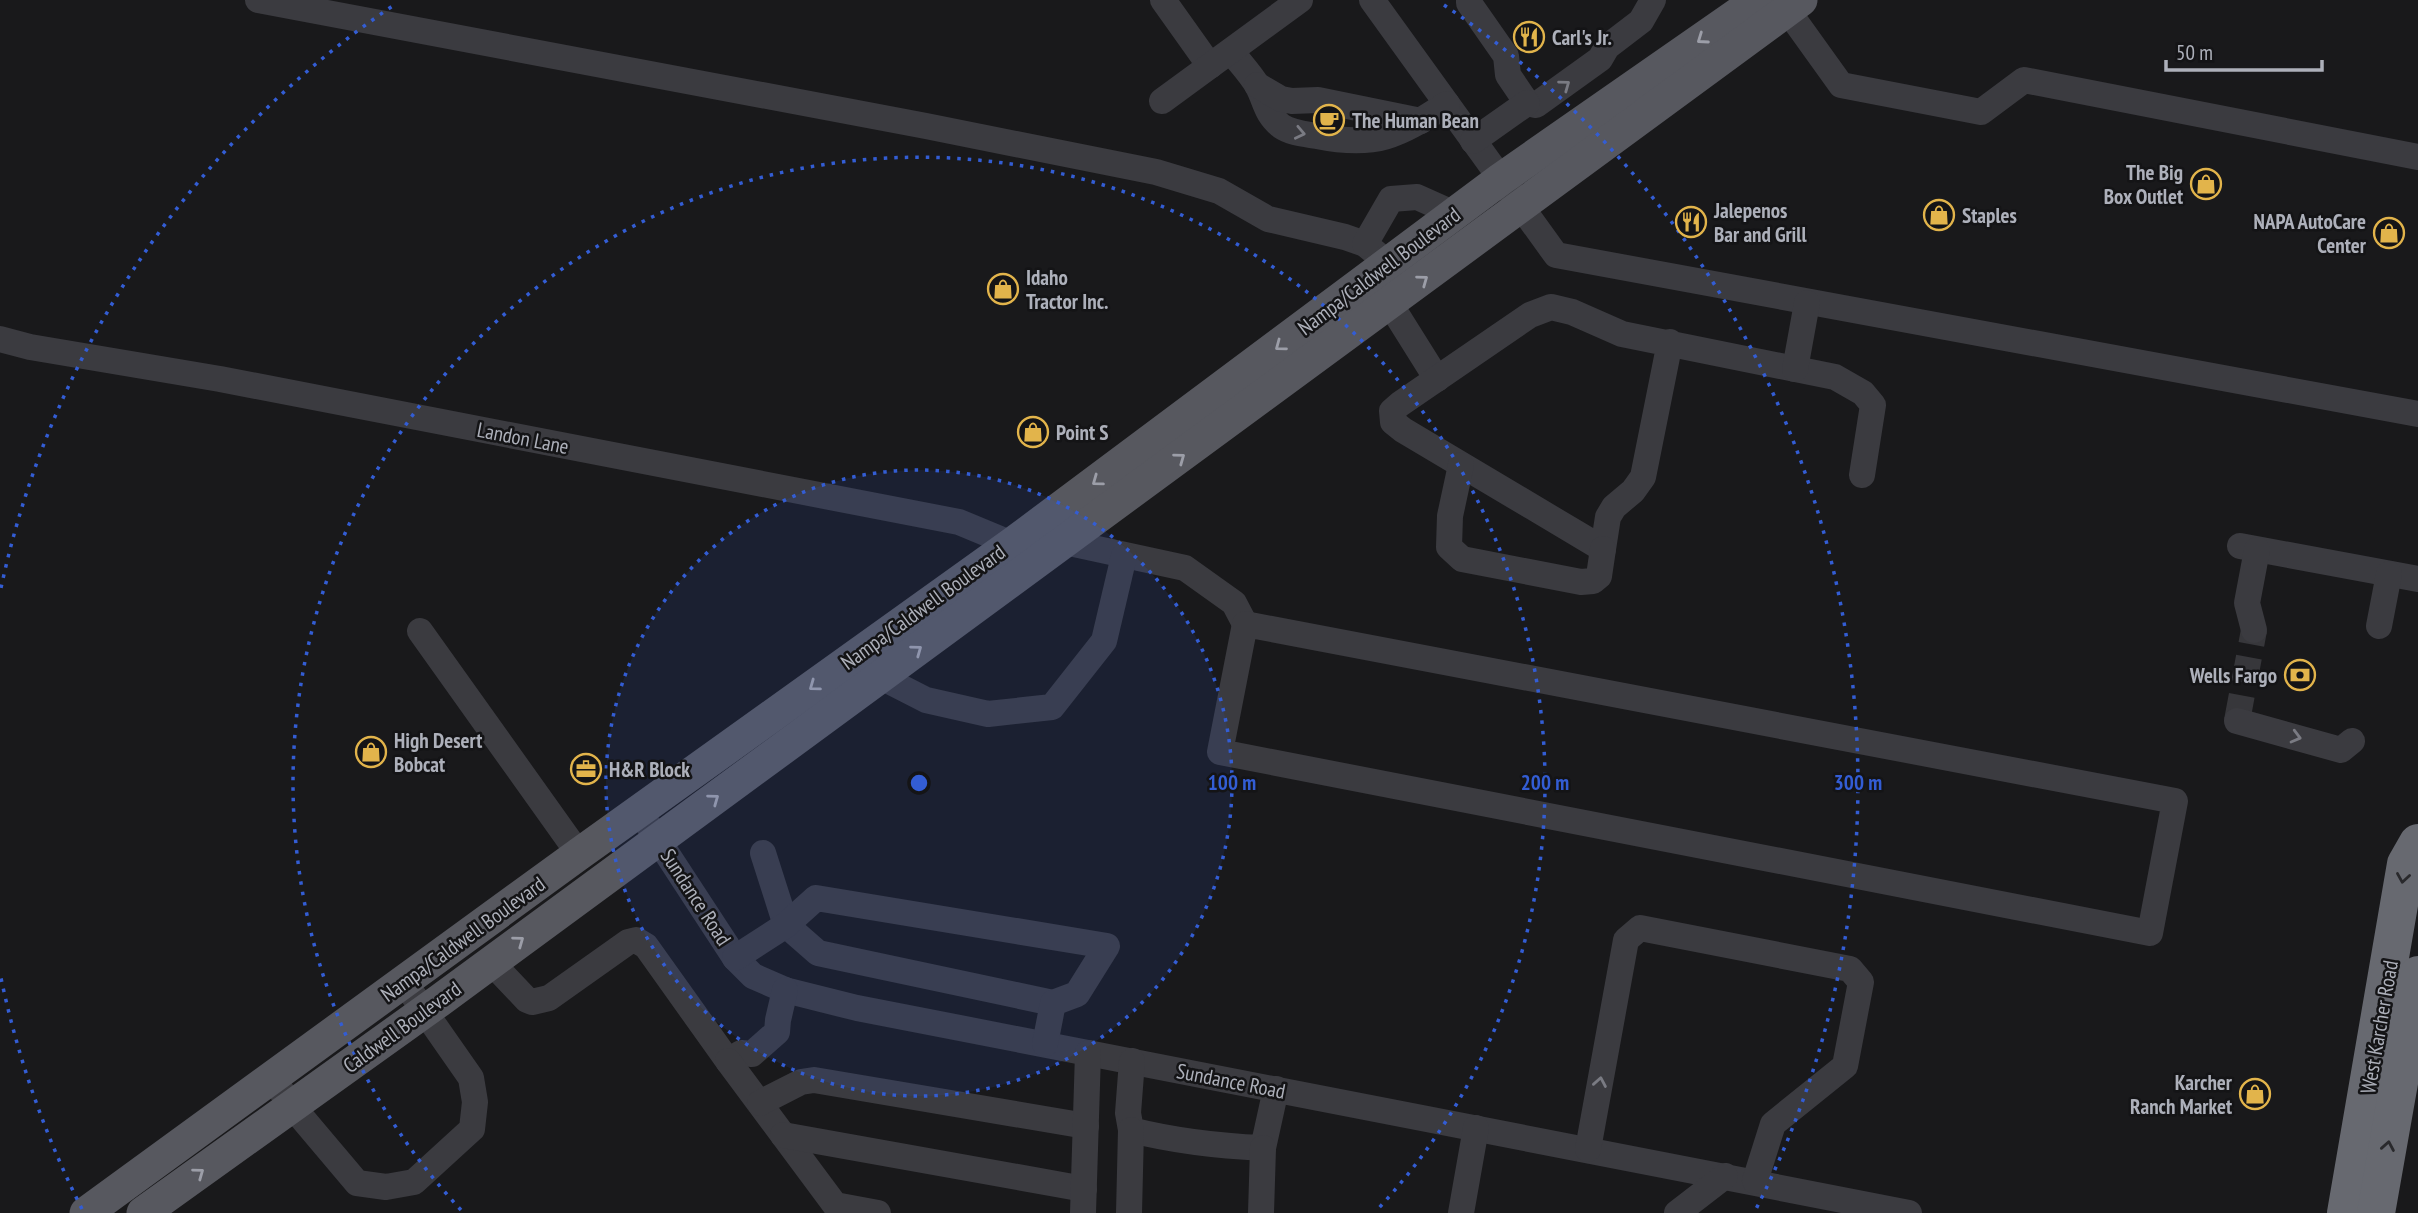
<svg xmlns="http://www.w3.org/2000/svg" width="2418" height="1213" font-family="'PT Sans Narrow',sans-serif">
  <rect width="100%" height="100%" fill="#19191b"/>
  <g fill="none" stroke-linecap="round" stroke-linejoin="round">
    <path stroke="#37373b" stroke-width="26" stroke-dasharray="26 13" stroke-linecap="butt" d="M2237,721L2254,630"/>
    <g stroke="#3b3b40" stroke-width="26">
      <path d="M258,0L926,126L1156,172L1219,191L1268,219L1345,237L1365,244L1389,264"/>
      <path d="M1163,0L1210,66"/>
      <path d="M1372,0L1556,255L2418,414"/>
      <path d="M1469,0V3L1506,56L1508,75L1527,103L1536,105L1600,59L1607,47L1641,21L1653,0"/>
      <path d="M1780,0L1841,85L1981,112L2024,80L2418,157"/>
      <path d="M1231,51C1239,62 1250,73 1257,85C1266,101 1265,113 1281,126C1291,133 1305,134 1317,136C1376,148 1398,136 1447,104"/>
      <path d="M1257,85L1281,99L1292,101L1318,100L1421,121"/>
      <path d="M1162,101L1300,0"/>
      <path d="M1473,141L1527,103"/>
      <path d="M1365,244L1391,199L1417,197L1455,214"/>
      <path d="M1390,304L1437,379"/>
      <path d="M0,339L30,347L220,379L959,522L1012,544L1024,553"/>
      <path d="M1670,342L1643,477L1633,491L1614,507L1608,517L1603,549L1403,430L1393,422L1392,411L1400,404L1530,315L1551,307L1572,312L1622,334L1835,377L1863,393L1873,405L1862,475"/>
      <path d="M1795,369L1807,303"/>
      <path d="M1461,465L1450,516L1449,547L1462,559L1581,582L1593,581L1599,576L1603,549"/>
      <path d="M1065,542L1185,568L1234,603L1245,624"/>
      <path d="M2240,546L2418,579"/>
      <path d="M1245,624L2175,801L2150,933L1220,752Z"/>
      <path d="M2379,626L2389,574"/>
      <path d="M2254,630L2247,603L2257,550"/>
      <path d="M420,631L579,854"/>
      <path d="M881,677L926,700L988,714L1052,707L1104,641L1124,556"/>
      <path d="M2237,721L2341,750L2352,741"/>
      <path d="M639,811L735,958L753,976L785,990L857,1008L1909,1213"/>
      <path d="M763,853L786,925L818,953L1053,1003"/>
      <path d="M735,958L786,925L816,898L1107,946L1077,994L1053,1003L1045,1044"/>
      <path d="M491,962L527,1000L532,1002L549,998L628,942L636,940L646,946L728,1061L741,1053L752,1054L777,1032L778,1020L785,990"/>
      <path d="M728,1061L835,1205L878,1213"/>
      <path d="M1132,1061L1128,1113L1131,1130C1175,1141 1218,1146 1263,1148L1276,1089"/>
      <path d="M272,1078L292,1106L357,1183L386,1187L414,1182L472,1129L475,1102L471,1078L404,982"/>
      <path d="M760,1103L801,1082L814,1080L1086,1126"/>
      <path d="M783,1135L1084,1189"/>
      <path d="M1588,1149L1626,940L1640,928L1850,969L1861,982L1845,1066L1773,1124L1755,1181"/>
      <path d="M1083,1213L1088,1053"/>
      <path d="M1129,1213L1131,1130"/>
      <path d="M1261,1213L1263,1148"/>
      <path d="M1461,1213L1476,1128"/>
      <path d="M1677,1213L1725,1176"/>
    </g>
    <g stroke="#57585f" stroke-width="33">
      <path d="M86,1213L579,854L1012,544L1501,179L1758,0"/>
      <path d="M143,1213L439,1001L1801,0"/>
    </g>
    <g stroke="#676970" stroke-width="38">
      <path d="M2346,1213L2406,864L2418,843"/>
      <path d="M2376,1213L2418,975"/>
    </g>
  </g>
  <defs><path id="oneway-chevron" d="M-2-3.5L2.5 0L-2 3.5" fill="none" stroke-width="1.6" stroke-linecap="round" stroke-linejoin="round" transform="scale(1.75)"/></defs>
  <g stroke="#9c9ea8">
    <use href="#oneway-chevron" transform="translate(1702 39) rotate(145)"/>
    <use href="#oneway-chevron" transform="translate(1423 280) rotate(-36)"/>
    <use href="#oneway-chevron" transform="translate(1280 346) rotate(143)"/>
    <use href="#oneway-chevron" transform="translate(1180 458) rotate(-36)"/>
    <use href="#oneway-chevron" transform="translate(1097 481) rotate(144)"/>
    <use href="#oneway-chevron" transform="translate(917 650) rotate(-36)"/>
    <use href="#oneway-chevron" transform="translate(814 686) rotate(144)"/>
    <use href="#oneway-chevron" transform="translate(714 799) rotate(-36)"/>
    <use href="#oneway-chevron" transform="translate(519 941) rotate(-36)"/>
    <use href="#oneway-chevron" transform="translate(199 1173) rotate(-36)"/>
  </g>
  <g stroke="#7a7b83">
    <use href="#oneway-chevron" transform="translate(1565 85) rotate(-36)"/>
    <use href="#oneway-chevron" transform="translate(1300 133) rotate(12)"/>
    <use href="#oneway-chevron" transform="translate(2296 737) rotate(15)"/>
    <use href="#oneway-chevron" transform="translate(1600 1082) rotate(-80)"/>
  </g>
  <g stroke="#29292c">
    <use href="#oneway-chevron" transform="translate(2403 878) rotate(99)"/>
    <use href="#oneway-chevron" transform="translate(2388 1146) rotate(-80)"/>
  </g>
  <circle cx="919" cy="783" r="313" fill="#335dd4" fill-opacity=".12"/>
  <g fill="none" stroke="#335dd4" stroke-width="3.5" stroke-dasharray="3.5 7">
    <circle cx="919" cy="783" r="313"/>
    <path d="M461 1210A626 626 0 1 1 1377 1210"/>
    <path d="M82 1209A939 939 0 0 1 1 978M1 588A939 939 0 0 1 394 5M1444 5A939 939 0 0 1 1756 1209"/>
  </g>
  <defs>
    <g id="restaurant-ring" transform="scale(1.575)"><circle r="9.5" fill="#141416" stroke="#e2b44b" stroke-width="1.5"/><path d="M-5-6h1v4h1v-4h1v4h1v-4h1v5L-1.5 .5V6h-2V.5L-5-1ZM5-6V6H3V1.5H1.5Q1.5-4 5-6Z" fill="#e2b44b"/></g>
    <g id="cafe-ring" transform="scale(1.575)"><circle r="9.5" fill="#141416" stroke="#e2b44b" stroke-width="1.5"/><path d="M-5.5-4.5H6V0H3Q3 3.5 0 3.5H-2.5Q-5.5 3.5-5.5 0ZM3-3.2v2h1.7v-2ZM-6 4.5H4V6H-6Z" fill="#e2b44b"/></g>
    <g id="shop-ring" transform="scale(1.575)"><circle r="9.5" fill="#141416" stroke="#e2b44b" stroke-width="1.5"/><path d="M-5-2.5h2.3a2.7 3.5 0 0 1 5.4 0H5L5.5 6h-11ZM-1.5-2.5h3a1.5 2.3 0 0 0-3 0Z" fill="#e2b44b"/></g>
    <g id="bank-ring" transform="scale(1.575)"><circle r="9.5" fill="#141416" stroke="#e2b44b" stroke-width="1.5"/><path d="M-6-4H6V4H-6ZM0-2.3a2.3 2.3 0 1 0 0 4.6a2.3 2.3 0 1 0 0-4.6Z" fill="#e2b44b"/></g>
    <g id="office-ring" transform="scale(1.575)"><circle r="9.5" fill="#141416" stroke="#e2b44b" stroke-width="1.5"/><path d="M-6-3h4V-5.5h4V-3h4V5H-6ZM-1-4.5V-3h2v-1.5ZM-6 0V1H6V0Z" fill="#e2b44b"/></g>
  </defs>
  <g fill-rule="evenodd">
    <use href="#restaurant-ring" x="1529" y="37"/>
    <use href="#cafe-ring" x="1329" y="120"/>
    <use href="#shop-ring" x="2206" y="184"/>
    <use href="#shop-ring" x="1939" y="215"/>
    <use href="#restaurant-ring" x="1691" y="222"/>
    <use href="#shop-ring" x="2389" y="233"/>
    <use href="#shop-ring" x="1003" y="289"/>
    <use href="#shop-ring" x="1033" y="432"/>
    <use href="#bank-ring" x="2300" y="675"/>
    <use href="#shop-ring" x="371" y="752"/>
    <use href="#office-ring" x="586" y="769"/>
    <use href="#shop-ring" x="2255" y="1094"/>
  </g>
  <g text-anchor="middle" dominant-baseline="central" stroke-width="5" stroke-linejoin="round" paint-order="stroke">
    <g font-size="21" font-weight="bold" fill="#adb0ba" stroke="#141416" text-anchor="start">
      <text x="1552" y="37">Carl's Jr.</text>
      <text x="1352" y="120">The Human Bean</text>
      <text x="2183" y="172" text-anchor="end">The Big<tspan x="2183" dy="24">Box Outlet</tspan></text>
      <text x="1714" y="210">Jalepenos<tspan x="1714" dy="24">Bar and Grill</tspan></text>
      <text x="1962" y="215">Staples</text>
      <text x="2366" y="221" text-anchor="end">NAPA AutoCare<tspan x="2366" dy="24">Center</tspan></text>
      <text x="1026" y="277">Idaho<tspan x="1026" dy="24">Tractor Inc.</tspan></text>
      <text x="1056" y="432">Point S</text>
      <text x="2277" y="675" text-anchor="end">Wells Fargo</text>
      <text x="394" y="740">High Desert<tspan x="394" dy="24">Bobcat</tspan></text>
      <text x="609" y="769">H&amp;R Block</text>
      <text x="2232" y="1082" text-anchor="end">Karcher<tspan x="2232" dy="24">Ranch Market</tspan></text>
    </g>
    <g font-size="21" fill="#adb0ba" stroke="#141416">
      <text transform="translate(1379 271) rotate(-37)">Nampa/Caldwell Boulevard</text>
      <text transform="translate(523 438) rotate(11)">Landon Lane</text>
      <text transform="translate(923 607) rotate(-36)">Nampa/Caldwell Boulevard</text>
      <text transform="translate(696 897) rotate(57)">Sundance Road</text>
      <text transform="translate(463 939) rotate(-36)">Nampa/Caldwell Boulevard</text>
      <text transform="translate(402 1027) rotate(-36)">Caldwell Boulevard</text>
      <text transform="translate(2379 1027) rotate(-80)">West Karcher Road</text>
      <text transform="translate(1231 1081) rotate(11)">Sundance Road</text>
    </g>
  </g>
  <circle cx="919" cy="783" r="10" fill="#335dd4" stroke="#141416" stroke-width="3.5"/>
  <g font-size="21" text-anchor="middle" font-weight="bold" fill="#335dd4" stroke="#141416" stroke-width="5" stroke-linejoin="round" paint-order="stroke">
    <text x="1232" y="790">100 m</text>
    <text x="1545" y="790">200 m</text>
    <text x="1858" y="790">300 m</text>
  </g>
  <path d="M2166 60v10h156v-10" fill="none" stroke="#adb0ba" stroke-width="3.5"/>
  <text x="2176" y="60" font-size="21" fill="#adb0ba" stroke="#141416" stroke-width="5" paint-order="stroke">50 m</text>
</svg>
